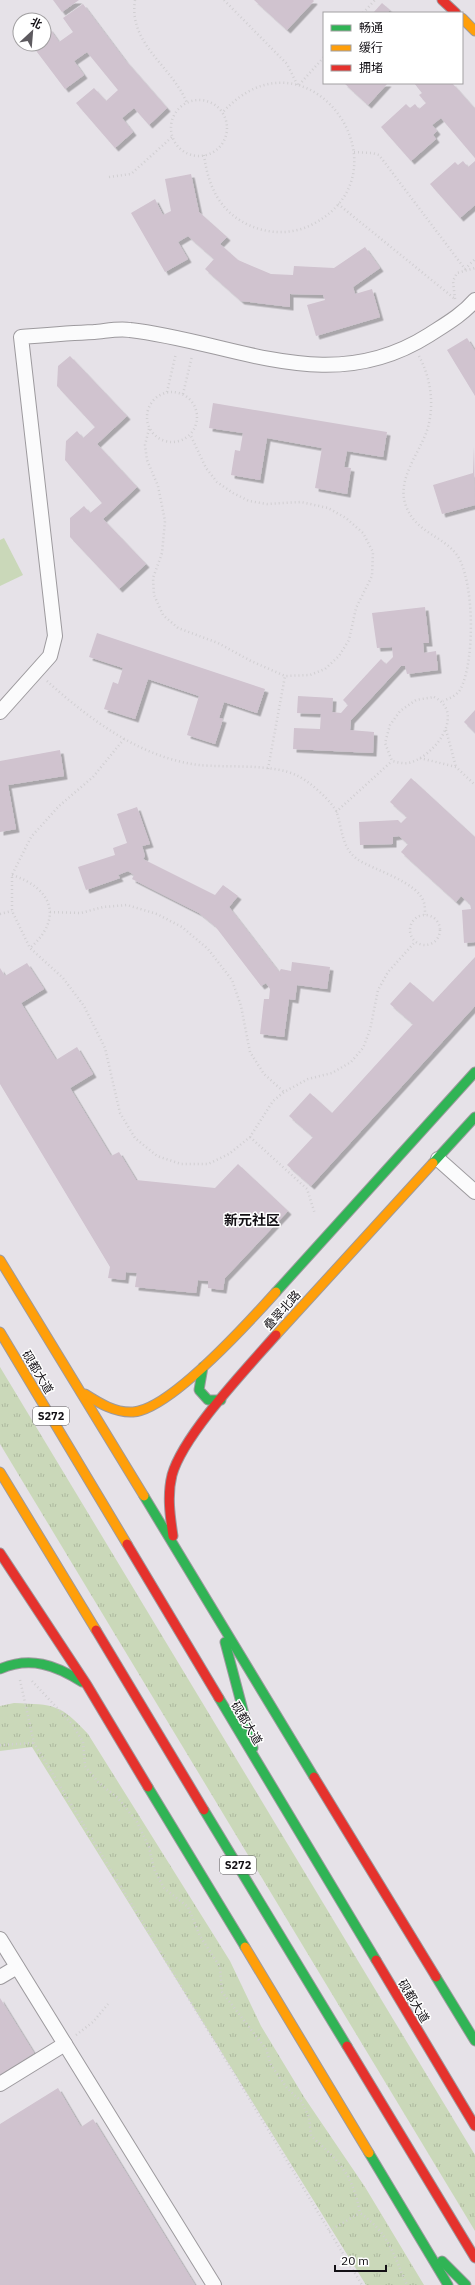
<svg xmlns="http://www.w3.org/2000/svg" width="475" height="2285" font-family="'IBM Plex Sans','Noto Sans SC',sans-serif">
  <defs>
    <pattern id="grass-tufts" width="24" height="20" patternUnits="userSpaceOnUse"><rect width="24" height="20" fill="#cad8b9"/><path d="M3 7l-1-3M5 7V3M7 7l1-3M15 17l-1-3M17 17v-4M19 17l1-3" fill="none" stroke="#adb89e"/></pattern>
    <filter id="shadow"><feDropShadow dx="3.5" dy="3.5" stdDeviation="0" flood-color="#0004"/></filter>
  </defs>
  <rect width="100%" height="100%" fill="#e6e2e8"/>
  <g fill="url(#grass-tufts)">
    <path d="M0,1367L475,2155V2231L0,1444Z"/>
    <path d="M14,1703C55,1705 59,1703 88,1734L230,1961L261,2026L304,2097L365,2187L424,2285H366L32,1747L0,1751V1706Z"/>
  </g>
  <path fill="#cad8b9" d="M4,538L23,575L0,586V540Z"/>
  <g fill="#d0c3cf" filter="url(#shadow)">
    <path d="M53,0H79L62,12Z"/>
    <path d="M254,0H313L314,1L287,30Z"/>
    <path d="M382,3L390,10L387,13H373Z"/>
    <path d="M83,4L125,60L167,108L149,125L134,108L122,118L133,132L115,148L76,103L94,88L106,101L118,90L87,52L74,61L84,75L65,89L31,44H44V32L49,28L59,42L73,32L63,18Z"/>
    <path d="M344,83H388L368,105Z"/>
    <path d="M414,83H452L475,109V158L441,118L432,125L437,131L433,135L436,139L411,161L381,127L406,104L410,108L415,104L419,109L426,103L419,95L422,93Z"/>
    <path d="M463,161L468,167L475,161V205L460,218L430,184L455,162L458,165Z"/>
    <path d="M191,174L199,212L227,237L220,244L238,260L271,274L293,275L294,266L334,268L365,247L380,268L353,287L355,294L372,289L380,317L316,336L307,305L325,300L323,295L290,294V307L241,301L205,269L214,259L188,236L178,242L188,259L165,272L131,213L155,199L163,215L171,211L165,179Z"/>
    <path d="M467,338L475,351V396L447,350Z"/>
    <path d="M70,356L127,416L97,444L137,487L103,519L146,564L119,589L70,537V518L84,506L90,513L102,503L65,460L66,441L77,431L83,438L95,427L57,386L58,366Z"/>
    <path d="M213,403L387,432L383,457L347,451L344,467L351,468L347,494L315,488L322,448L267,438L260,480L231,475L235,450L240,451L243,433L209,428Z"/>
    <path d="M474,446L475,505L442,514L433,485L473,473Z"/>
    <path d="M425,607L429,643H423L424,653L436,651L438,670L407,674L405,666H401L351,720L350,730L374,732L373,753L293,749L294,728L320,729L321,714L297,713L298,696L333,698L332,712L341,713L348,705L343,700L381,659L386,664L393,657L392,647L377,648L372,613Z"/>
    <path d="M97,633L265,689L257,713L224,702L219,718L223,719L215,744L187,735L199,696L148,679L135,719L104,709L113,682L118,684L123,668L89,657Z"/>
    <path d="M475,710V733L464,722Z"/>
    <path d="M60,750L64,776L8,785L16,829L0,832V761Z"/>
    <path d="M411,778L475,837V942L464,943L462,910L471,909L470,904L461,896L456,902L401,852L408,844L399,836L393,837V844L360,845L359,822L398,820L401,823L407,817L390,802Z"/>
    <path d="M137,807L150,844L142,846L145,856L143,859L215,895L223,885L238,896L229,907L279,972L281,969L291,971L292,962L330,967L327,989L297,985L295,1000L289,999L284,1037L260,1034L264,999H269L270,989L266,983L261,986L215,926L199,913L132,879L134,875L128,871L118,875L120,878L86,890L78,867L115,855L113,848L127,843L117,814Z"/>
    <path d="M475,957V1006L311,1186L287,1165L313,1137L289,1116L310,1093L332,1113L413,1024L390,1004L410,982L433,1002Z"/>
    <path d="M27,963L44,989L21,1003L56,1060L77,1047L93,1074L70,1088L111,1156L119,1152L136,1180L215,1188L238,1164L288,1211L225,1278L223,1290L208,1288V1281L198,1280L196,1293L135,1287L137,1273L126,1272L125,1280L108,1278L110,1267L0,1084V968L5,976Z"/>
    <path d="M0,1998L34,2053L0,2075Z"/>
    <path d="M58,2088L81,2127L93,2119L195,2285H0V2124Z"/>
  </g>
  <g fill="none" stroke-linecap="round" stroke-linejoin="round">
    <g stroke="#9d9a9e" stroke-width="16">
      <g id="street">
        <path d="M0,712L50,656L55,636L21,337C46,335 70,333 94,332C106,331 119,328 130,330C235,342 328,399 429,335C446,324 462,315 475,300"/>
        <path d="M438,1159L475,1192"/>
        <path d="M0,1939L214,2285"/>
        <path d="M0,1977L17,1967"/>
        <path d="M0,2084L65,2044"/>
      </g>
    </g>
    <g stroke="#9d9a9e" stroke-width="11">
      <g id="fast">
        <path d="M433,1163L475,1117"/>
        <path d="M276,1292L475,1072"/>
        <path d="M203,1367L199,1390L208,1400H221"/>
        <path d="M144,1496L314,1777"/>
        <path d="M225,1642L253,1748"/>
        <path d="M0,1669C30,1656 56,1665 82,1682"/>
        <path d="M219,1698L376,1960"/>
        <path d="M148,1787L245,1947"/>
        <path d="M204,1810L347,2046"/>
        <path d="M436,1977L475,2041"/>
        <path d="M369,2153L448,2285"/>
        <path d="M442,2261L466,2285"/>
      </g>
    </g>
    <g stroke="#9d9a9e" stroke-width="11">
      <g id="slow">
        <path d="M462,18L475,31"/>
        <path d="M0,1260L144,1496"/>
        <path d="M0,1332L127,1544"/>
        <path d="M276,1335L433,1163"/>
        <path d="M85,1394C99,1403 115,1413 133,1412C170,1410 250,1321 276,1292"/>
        <path d="M0,1472L96,1630"/>
        <path d="M245,1947L369,2153"/>
      </g>
    </g>
    <g stroke="#9d9a9e" stroke-width="11">
      <g id="jam">
        <path d="M442,0L456,13"/>
        <path d="M173,1536C170,1516 167,1495 172,1475C183,1435 247,1368 276,1335"/>
        <path d="M127,1544L219,1698"/>
        <path d="M0,1553L87,1685L148,1787"/>
        <path d="M96,1630L204,1810"/>
        <path d="M314,1777L436,1977"/>
        <path d="M376,1960L475,2126"/>
        <path d="M347,2046L475,2258"/>
      </g>
    </g>
    <g stroke="#d1cfd2" stroke-width="2.5" stroke-dasharray="1 3" stroke-linecap="butt">
      <path d="M135,0C128,44 172,66 187,103"/>
      <path d="M224,0L287,64L298,86L324,57"/>
      <path d="M363,13L375,0"/>
      <circle cx="199" cy="128" r="28"/>
      <path d="M354,152L372,153L379,155L465,269L475,259"/>
      <path d="M204,155C208,186 220,213 251,226C272,235 296,234 315,223C413,169 307,19 222,113"/>
      <path d="M109,177L131,174L172,137"/>
      <path d="M338,204L455,299"/>
      <path d="M455,299L453,281L457,273L475,268"/>
      <path d="M419,356C430,377 434,400 429,423C424,449 395,477 406,506C416,533 442,535 457,555C475,582 475,663 460,690C456,696 450,698 443,701"/>
      <circle cx="172" cy="417" r="25"/>
      <path d="M167,392L176,353"/>
      <path d="M183,394L192,356"/>
      <path d="M149,429L145,445L147,460L158,486L165,521L162,553L153,578L154,595L163,615L178,628L218,643L251,661L285,676L310,675L325,669L339,656L349,640L356,608L372,576L373,552L363,533L346,518L328,508L301,502L267,504L249,501L233,493L217,482L206,468L190,434"/>
      <path d="M47,681C89,719 141,758 199,765C227,768 273,763 298,776C309,781 333,802 337,813C342,829 342,848 357,859C373,870 419,882 424,903C425,906 425,911 425,915"/>
      <path d="M434,697C467,713 434,758 408,763C403,764 397,762 392,761L385,743L390,725L400,711L416,700Z"/>
      <path d="M446,730L456,767"/>
      <path d="M124,739L93,777L59,806L31,837L12,875V911L30,948L63,978L84,1006L105,1048L120,1113L135,1138L157,1156L181,1164H208L229,1154L250,1137L273,1101L284,1092L308,1079L332,1073L351,1062L363,1048L370,1030L378,990L388,972L415,942"/>
      <path d="M420,758L456,767L475,785"/>
      <path d="M268,769L285,676"/>
      <path d="M336,812L392,761"/>
      <path d="M12,875C52,888 64,918 30,948"/>
      <path d="M50,912L81,913L103,907L127,905L157,914L182,927L208,949L232,980L241,1006L250,1052L264,1074L284,1092"/>
      <path d="M0,914L12,911"/>
      <circle cx="425" cy="930" r="15"/>
      <path d="M250,1137L307,1189L315,1214"/>
      <path d="M20,1680L34,1743L362,2285"/>
      <path d="M32,1681L72,1724L83,1742L85,1766L98,1782L119,1799L137,1822L149,1847L154,1869L164,1888L188,1907L200,1936L220,1967L222,1992L266,2049L271,2065L287,2088L301,2101L309,2117L311,2136C340,2162 352,2173 360,2213C389,2233 393,2254 407,2285"/>
      <path d="M0,1745L34,1743"/>
      <path d="M76,2035L93,2022L108,2004"/>
      <path d="M329,2231L360,2213"/>
    </g>
    <use href="#street" stroke="#fbfbfc" stroke-width="14"/>
    <use href="#fast" stroke="#30b455" stroke-width="9"/>
    <use href="#slow" stroke="#ff9f0a" stroke-width="9"/>
    <use href="#jam" stroke="#e5322d" stroke-width="9"/>
  </g>
  <g text-anchor="middle" dominant-baseline="central" stroke-width="3" stroke-linejoin="round" paint-order="stroke">
    <g fill="#fff" stroke="#5a585b" stroke-width="1">
      <rect x="33" y="1407" width="36" height="18" rx="3"/>
      <rect x="220" y="1856" width="36" height="18" rx="3"/>
    </g>
    <g font-size="11" font-weight="bold" fill="#131015">
      <text x="51" y="1416">S272</text>
      <text x="238" y="1865">S272</text>
    </g>
    <g font-size="12" fill="#131015" stroke="#fff">
      <text transform="translate(282 1310) rotate(-48)">叠翠北路</text>
      <text transform="translate(38 1372) rotate(59)">砚都大道</text>
      <text transform="translate(247 1723) rotate(59)">砚都大道</text>
      <text transform="translate(414 2001) rotate(59)">砚都大道</text>
    </g>
    <g font-size="14" font-weight="bold" fill="#131015" stroke="#fff">
      <text x="252" y="1220">新元社区</text>
    </g>
  </g>
  <rect x="323" y="12" width="140" height="72" fill="#ffffff" stroke="#a19fa1"/>
  <rect x="331" y="25" width="20" height="6" fill="#30b455" stroke="#a19fa1"/>
  <text x="359" y="32" font-size="12" fill="#131015">畅通</text>
  <rect x="331" y="45" width="20" height="6" fill="#ff9f0a" stroke="#a19fa1"/>
  <text x="359" y="52" font-size="12" fill="#131015">缓行</text>
  <rect x="331" y="65" width="20" height="6" fill="#e5322d" stroke="#a19fa1"/>
  <text x="359" y="72" font-size="12" fill="#131015">拥堵</text>
  <g transform="translate(32 32) rotate(26)"><circle r="19" fill="#ffffff" stroke="#a19fa1"/>
  <path d="M0-3L7 15L0 10L-7 15Z" fill="#5d5a5f"/>
  <text y="-6" font-size="11" font-weight="bold" text-anchor="middle" fill="#131015">北</text>
  </g>
  <path d="M335 2265v6h51v-6" fill="none" stroke="#131015" stroke-width="2"/>
  <text x="341" y="2265" font-size="12" fill="#131015" stroke="#ffffff" stroke-width="3" paint-order="stroke">20 m</text>
</svg>
